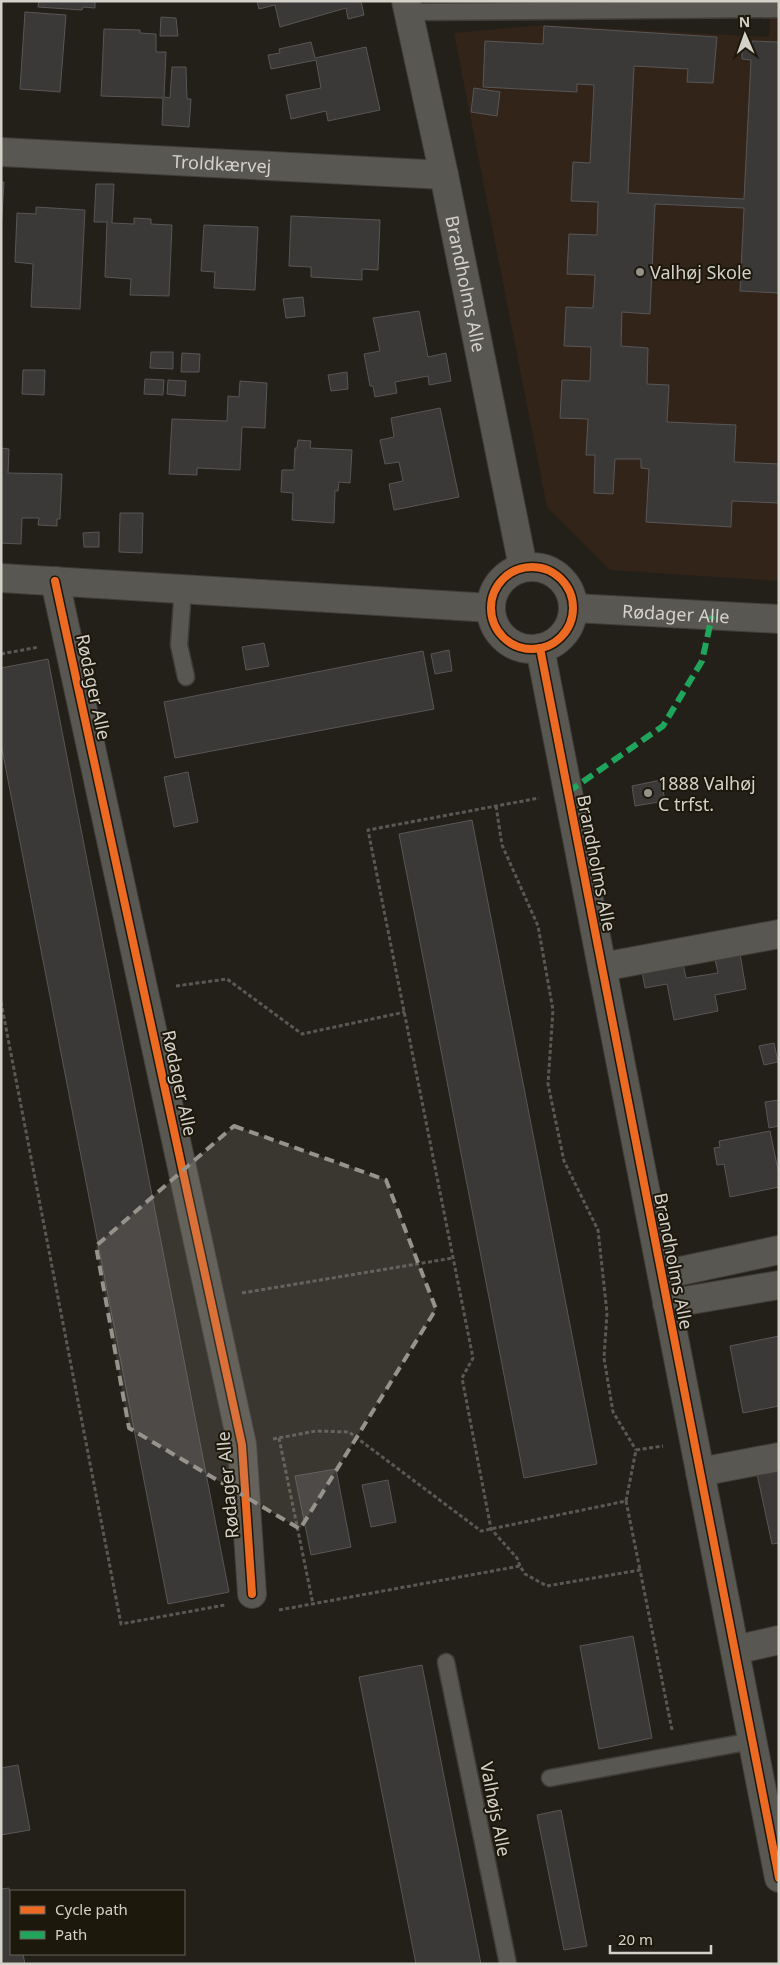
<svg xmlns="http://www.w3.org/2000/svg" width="780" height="1965" font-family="'Noto Sans',sans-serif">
  <rect width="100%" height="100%" fill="#232019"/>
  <path fill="#33241a" d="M771,1H779V581L610,570L547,507L454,33L545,25L769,37Z"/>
  <g fill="#3b3938" stroke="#585656">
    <path d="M39,1H95V8L83,7L82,10L38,7Z"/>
    <path d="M257,1H361L364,15L348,19L346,8L280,27L275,5L259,9Z"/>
    <path d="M25,12L66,15L60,92L20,89Z"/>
    <path d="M161,17L176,18L178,36H160Z"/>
    <path d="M544,26L717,37L713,83L687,82L688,69L634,66L628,193L744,199L751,60L742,59V44H752V41L779,42V293L740,291L744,208L655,204L650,314L622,312L621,346L648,348L647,384L669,385L667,422L736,425L734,462L779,464V503L732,501L731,527L646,522L649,469L641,468V459H615L613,494L594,493L595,455H586L588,419L560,418L562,380L590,381L591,347L564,346L566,307L593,308L595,275L567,274L569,234L597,235L598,202L571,201L573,162L590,163L594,85L577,84V92L483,87L485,41L543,44Z"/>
    <path d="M104,29L140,30V33L156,34V52H166L164,97L170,98L172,67H186L187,99H191L189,127L162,125L163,98L101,96Z"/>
    <path d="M311,42L315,58L366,47L380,110L328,121L326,111L291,119L286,95L321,88L316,60L271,69L268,55L280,53L279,49Z"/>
    <path d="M474,88L500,92L497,116L471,112Z"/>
    <path d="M1,182H4L1,232Z"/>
    <path d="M96,184H114L112,223L134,224V218L151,219V224L172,225L169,296L130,295L131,279L105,277L107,222H94Z"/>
    <path d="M36,207L85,210L80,309L31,307L33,264L15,262L17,213L36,214Z"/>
    <path d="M291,216L380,220L378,270L362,269V280L311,277V267L289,266Z"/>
    <path d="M204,225L258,227L255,290L214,288L215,272L201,271Z"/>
    <path d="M303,297L305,316L286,318L283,299Z"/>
    <path d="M419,311L428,357L446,353L451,381L429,385L428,376L395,382L397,393L375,397L373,386H370L364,354L380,351L373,318Z"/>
    <path d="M151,352H173V369L150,368Z"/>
    <path d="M182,353L200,354L199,372H181Z"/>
    <path d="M23,370H45L44,395L22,394Z"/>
    <path d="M347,372L348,389L331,391L328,375Z"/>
    <path d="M145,379L164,380L163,395L144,394Z"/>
    <path d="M168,380L186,381L185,396L167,394Z"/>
    <path d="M240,381L267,383L265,428L242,427L240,470L197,468V475L169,474L172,419L227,421L228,396L239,397Z"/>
    <path d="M440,408L459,497L394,510L389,484L403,481L399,462L385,464L380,440L394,437L391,418Z"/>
    <path d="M298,440L311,441L310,448L352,450L350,483L339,482L338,491H335L334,523L292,520L293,493L281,492L282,470H294L295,448H297Z"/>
    <path d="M1,448L9,449L8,473L62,474L60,519H57V526L38,525L39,518H22L21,544L1,543Z"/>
    <path d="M120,513H143L142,553L119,552Z"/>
    <path d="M99,532V547H84L83,533Z"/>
    <path d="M264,643L269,666L246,670L242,647Z"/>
    <path d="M449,650L452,671L435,674L431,654Z"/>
    <path d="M423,651L434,709L175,758L164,702Z"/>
    <path d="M48,659L229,1592L168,1604L1,744V668Z"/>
    <path d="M188,772L198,822L174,827L164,777Z"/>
    <path d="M661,780L665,801L635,806L632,786Z"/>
    <path d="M472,820L597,1464L524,1478L399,834Z"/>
    <path d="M740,954L746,989L715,995L718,1011L674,1020L667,984L645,988L642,972L683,964L686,978L718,973L715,959Z"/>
    <path d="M774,1043L778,1062L764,1065L759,1046Z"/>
    <path d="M779,1100V1126L769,1128L765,1102Z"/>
    <path d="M770,1131L779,1175V1187L730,1197L724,1164L717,1165L714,1148L720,1147L719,1141Z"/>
    <path d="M779,1336V1406L743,1413L730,1346Z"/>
    <path d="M336,1469L351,1547L311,1555L295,1476Z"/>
    <path d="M779,1471V1543L772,1544L757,1474Z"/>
    <path d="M388,1480L396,1522L371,1527L362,1485Z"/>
    <path d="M633,1636L652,1738L599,1749L580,1646Z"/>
    <path d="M422,1665L481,1964H416L359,1677Z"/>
    <path d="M18,1765L30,1830L1,1835V1768Z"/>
    <path d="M561,1810L587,1946L564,1950L537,1815Z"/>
    <path d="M9,1888L11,1898V1954H23L25,1964H1V1889Z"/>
  </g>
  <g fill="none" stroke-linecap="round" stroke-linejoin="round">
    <g stroke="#403d38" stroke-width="19">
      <g id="lane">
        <path d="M408,12L779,9"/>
        <path d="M183,589L179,645L186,677"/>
        <path d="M446,1662L508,1964"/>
        <path d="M550,1778L752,1741"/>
      </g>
    </g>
    <g stroke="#403d38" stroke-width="30">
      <g id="street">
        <path id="s1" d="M406,1L444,175L523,567"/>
        <path id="s2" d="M1,152L444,175"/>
        <circle cx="532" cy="608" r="41"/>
        <path d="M1,578L491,608"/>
        <path d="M55,581L242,1445L252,1594"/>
        <path id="s3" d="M574,608L779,619"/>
        <path d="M540,648L779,1878"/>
        <path d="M602,967L779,934"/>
        <path d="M662,1275L779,1250"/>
        <path d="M667,1304L779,1285"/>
        <path d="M700,1472L779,1457"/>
        <path d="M735,1650L779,1640"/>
      </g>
    </g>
    <g stroke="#5a5853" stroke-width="3" stroke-dasharray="4 2.5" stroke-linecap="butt">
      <path d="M1,654L39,647"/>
      <path d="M496,806L502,845L538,926L553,1010L548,1084L564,1161L598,1230L607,1313L604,1358L613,1412L636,1450"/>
      <path d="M176,986L227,979L302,1034L405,1012"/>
      <path d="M1,1002L121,1624L225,1605"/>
      <path d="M242,1293L453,1258"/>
      <path d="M279,1438L313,1604"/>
      <path d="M273,1439L316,1431L349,1432L481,1531L626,1501L636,1450L663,1446"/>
      <path d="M626,1501L640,1570"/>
      <path d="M520,1566L517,1558L491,1529L462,1378L473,1358L368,830L539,798"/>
      <path d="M279,1610L520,1566L525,1574L547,1586L640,1570L672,1730"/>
    </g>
    <use href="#lane" stroke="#595751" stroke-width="16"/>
    <use href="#street" stroke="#595751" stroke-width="28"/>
    <path stroke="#20a55d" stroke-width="6" stroke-dasharray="12 6" stroke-linecap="butt" d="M568,792L663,726L702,661L712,616"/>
    <g stroke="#1d180c" stroke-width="11">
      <g id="cycleway">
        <circle cx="532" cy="608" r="41"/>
        <path d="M55,581L242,1445L252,1594"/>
        <path d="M540,648L779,1878"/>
      </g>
    </g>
    <use href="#cycleway" stroke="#ed6a23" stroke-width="8"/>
  </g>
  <path fill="#96938b" fill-opacity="0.2" stroke="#96938b" stroke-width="4" stroke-dasharray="10 6" stroke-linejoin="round" d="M234,1126L386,1180L436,1309L300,1529L129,1428L96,1246Z"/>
  <g fill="#96938b" stroke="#1d180c" stroke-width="2">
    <circle cx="640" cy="272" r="5"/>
    <circle cx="648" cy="793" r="5"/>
  </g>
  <g text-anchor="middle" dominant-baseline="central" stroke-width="4" stroke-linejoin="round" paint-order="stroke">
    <g font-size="18" fill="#d4d1c9" stroke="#1d180c">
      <text stroke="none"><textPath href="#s2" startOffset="221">Troldkærvej</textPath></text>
      <text stroke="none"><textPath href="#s1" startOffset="289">Brandholms Alle</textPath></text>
      <text stroke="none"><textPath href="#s3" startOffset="102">Rødager Alle</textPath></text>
      <text transform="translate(94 687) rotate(78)">Rødager Alle</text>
      <text transform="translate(597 863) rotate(79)">Brandholms Alle</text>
      <text transform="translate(180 1083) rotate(78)">Rødager Alle</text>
      <text transform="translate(674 1261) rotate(79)">Brandholms Alle</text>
      <text transform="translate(227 1485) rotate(-95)">Rødager Alle</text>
      <text transform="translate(496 1809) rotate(79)">Valhøjs Alle</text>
    </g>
    <g font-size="18" fill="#d4d1c9" stroke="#1d180c" text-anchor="start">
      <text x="650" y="272">Valhøj Skole</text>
      <text x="658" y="783">1888 Valhøj<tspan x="658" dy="21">C trfst.</tspan></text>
    </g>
  </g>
  <rect width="780" height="1965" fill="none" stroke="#d4d1c9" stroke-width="5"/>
  <rect x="10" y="1890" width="175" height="65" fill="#1d180c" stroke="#666258"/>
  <rect x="20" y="1906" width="25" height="8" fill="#ed6a23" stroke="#666258"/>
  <text x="55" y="1915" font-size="15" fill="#d4d1c9">Cycle path</text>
  <rect x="20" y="1931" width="25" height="8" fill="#20a55d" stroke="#666258"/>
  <text x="55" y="1940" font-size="15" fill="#d4d1c9">Path</text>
  <g transform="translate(745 35) rotate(358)" stroke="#1d180c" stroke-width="4" paint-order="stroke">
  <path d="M0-4L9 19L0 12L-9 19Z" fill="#d4d1c9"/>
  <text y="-8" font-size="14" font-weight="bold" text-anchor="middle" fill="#d4d1c9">N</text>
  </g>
  <path d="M610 1945v8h101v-8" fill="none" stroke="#d4d1c9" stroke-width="2.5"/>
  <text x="618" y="1945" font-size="15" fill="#d4d1c9" stroke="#1d180c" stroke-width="4" paint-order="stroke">20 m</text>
</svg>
